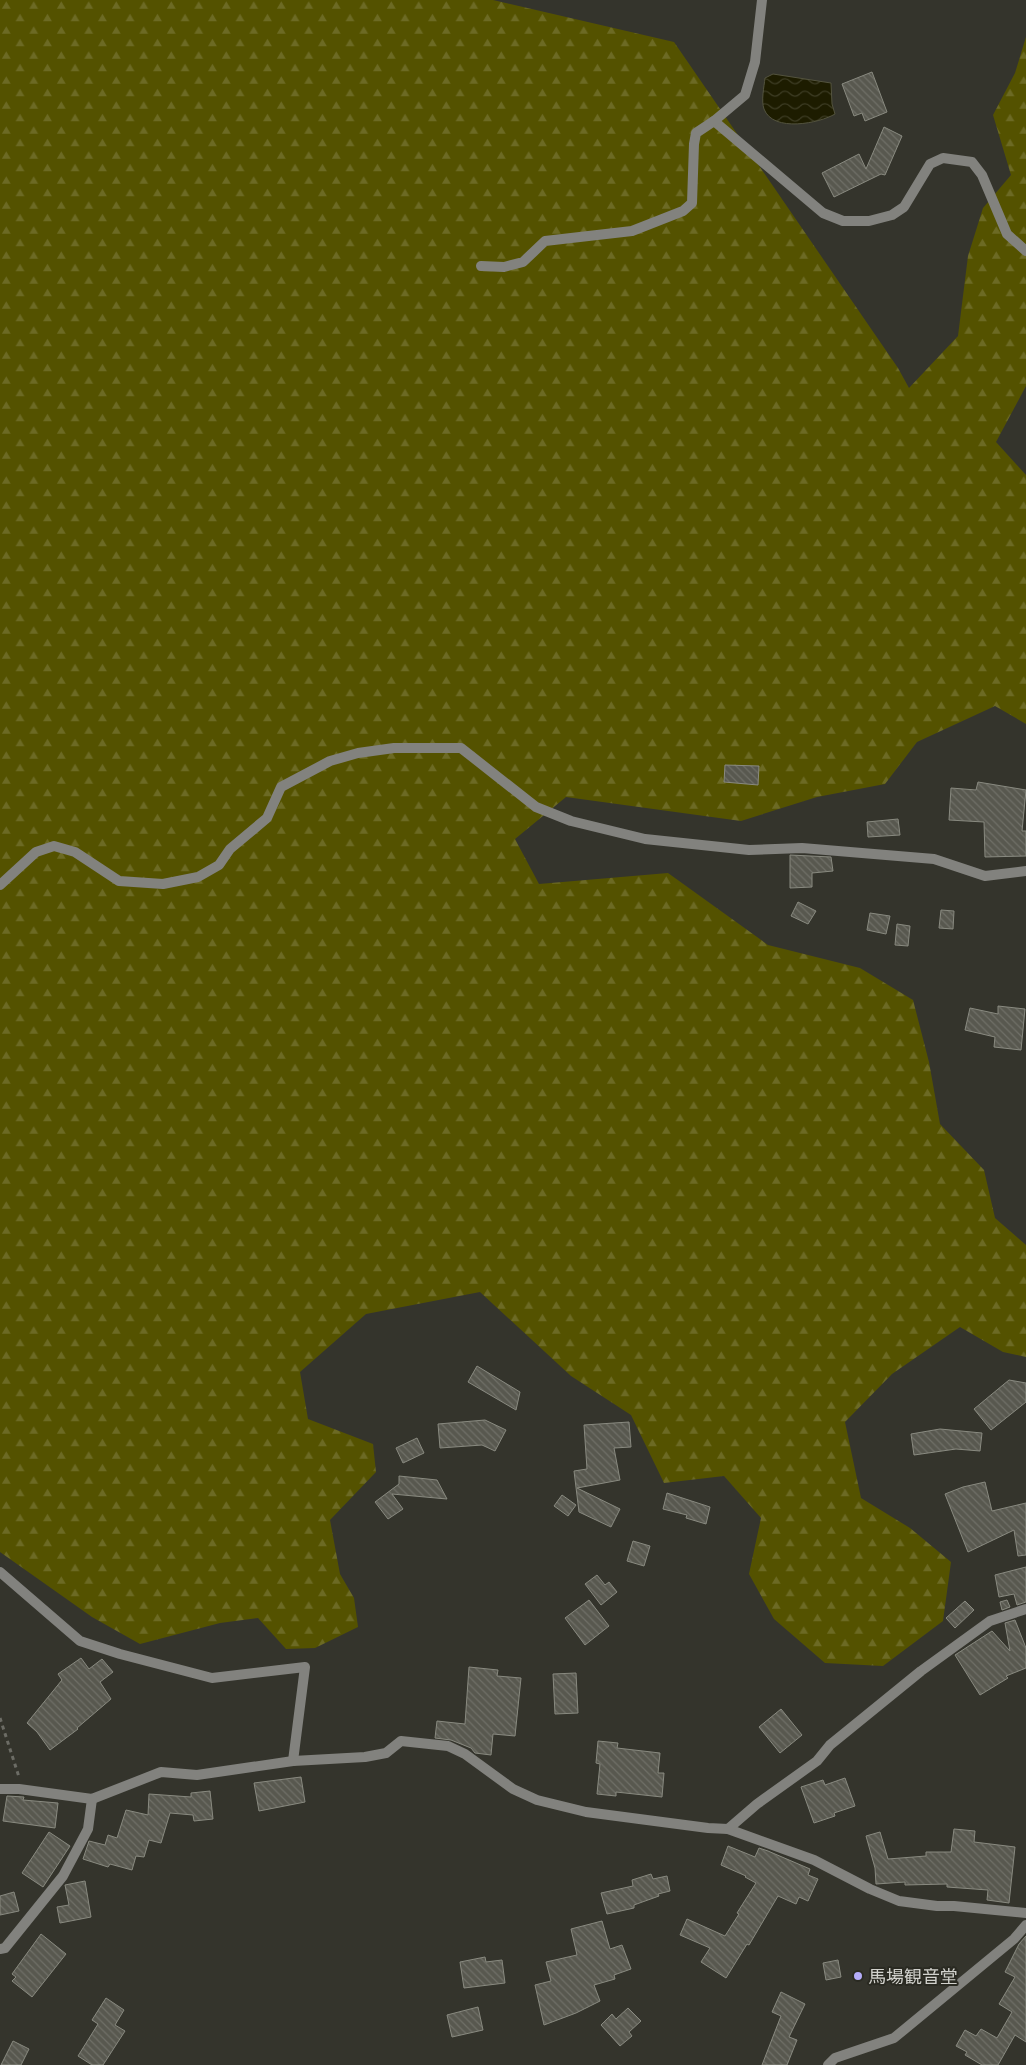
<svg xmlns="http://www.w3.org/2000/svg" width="1026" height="2065" font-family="Barlow,'Noto Sans JP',sans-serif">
  <defs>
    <pattern id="forest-firs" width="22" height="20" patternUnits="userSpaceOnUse" patternTransform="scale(1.25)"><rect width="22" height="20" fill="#545200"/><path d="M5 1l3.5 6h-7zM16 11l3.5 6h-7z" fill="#6c6a24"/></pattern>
    <pattern id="water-waves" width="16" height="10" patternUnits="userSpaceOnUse" patternTransform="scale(1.25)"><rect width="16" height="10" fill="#1d1c00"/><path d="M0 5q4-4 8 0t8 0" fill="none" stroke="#3d3c24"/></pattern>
    <pattern id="building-back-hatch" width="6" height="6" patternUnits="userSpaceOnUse" patternTransform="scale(1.25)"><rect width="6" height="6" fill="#58584f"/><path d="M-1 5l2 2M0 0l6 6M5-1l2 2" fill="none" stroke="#6f6f67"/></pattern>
  </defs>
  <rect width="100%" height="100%" fill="#34342c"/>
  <path fill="url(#forest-firs)" d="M0,0H493L674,42L898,368L909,388L958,336L968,256L983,208L1011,175L993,115L1015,73L1026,37V386L996,442L1026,475V724L995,706L917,742L885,784L817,797L741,821L566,797L515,839L539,884L668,873L768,945L860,968L913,1000L929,1062L940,1124L984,1170L995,1218L1026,1245V1357L1003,1352L960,1327L892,1374L845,1422L861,1498L910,1528L951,1562L943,1621L883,1666L825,1663L774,1619L749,1574L761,1518L724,1476L664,1483L631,1415L571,1376L480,1292L366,1314L300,1372L308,1419L373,1444L376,1472L330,1520L340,1574L354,1598L358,1627L315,1648L286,1649L258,1618L220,1623L140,1644L92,1617L0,1552Z"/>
  <path fill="url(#water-waves)" stroke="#53533e" d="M773,74L831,83L832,104L835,114C820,123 773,133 764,109C761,101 764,87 765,78Z"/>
  <g fill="url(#building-back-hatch)" stroke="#898a80">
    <path d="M872,72L887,112L865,121L862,113L854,116L842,84Z"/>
    <path d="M884,127L902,136L885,175L881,174L834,197L822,173L859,154L866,169Z"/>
    <path d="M725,765L759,766L758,785L724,782Z"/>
    <path d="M978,782L1026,790L1022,831H1026V856L985,857L984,822L949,820L951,788L976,790Z"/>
    <path d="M898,819L900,835L868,837L867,822Z"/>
    <path d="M790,855L831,857L833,871L812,873V887L790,888Z"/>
    <path d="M798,902L816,911L808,924L791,916Z"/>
    <path d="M941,910L954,911L953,929L939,928Z"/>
    <path d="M870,913L890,916L886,934L867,930Z"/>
    <path d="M897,924L910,926L908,946L895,945Z"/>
    <path d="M998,1006L1025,1009L1021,1050L994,1047L995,1037L965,1030L970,1008L998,1014Z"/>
    <path d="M477,1366L520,1392L516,1410L468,1382Z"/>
    <path d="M1009,1380L1026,1383V1402L991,1430L974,1409Z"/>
    <path d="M485,1420L506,1430L495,1451L482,1445L440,1448L438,1424Z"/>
    <path d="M629,1422L631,1447L614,1448L620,1480L577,1488L620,1509L611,1527L579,1512L574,1471L587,1469L584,1425Z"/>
    <path d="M940,1429L982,1433L980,1451L956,1449L914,1455L911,1434Z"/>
    <path d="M417,1438L424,1453L403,1463L396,1448Z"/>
    <path d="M399,1476L437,1480L447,1499L392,1494L403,1509L388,1519L375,1502L399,1484Z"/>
    <path d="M985,1482L992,1511L1026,1503V1555L1018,1556L1014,1530L968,1552L945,1494L963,1487Z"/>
    <path d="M667,1493L710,1507L706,1524L686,1518L687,1515L663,1509Z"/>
    <path d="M562,1495L576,1505L568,1516L554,1506Z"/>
    <path d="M633,1541L650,1546L644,1566L627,1561Z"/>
    <path d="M1026,1567V1602L1017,1605L1014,1594L999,1597L995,1575Z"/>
    <path d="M597,1575L605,1585L609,1582L617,1592L601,1605L585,1584Z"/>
    <path d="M589,1600L609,1626L585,1645L565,1618Z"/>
    <path d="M1007,1600L1010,1607L1002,1610L1000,1602Z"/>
    <path d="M965,1601L974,1610L955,1628L946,1618Z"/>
    <path d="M1015,1620L1026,1648V1668L1006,1676L1008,1678L980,1695L955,1655L992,1631L1010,1651L1005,1623Z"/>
    <path d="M81,1658L89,1669L102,1659L113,1672L100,1682L111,1699L77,1728L78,1729L50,1750L37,1732L27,1723L62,1680L58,1674Z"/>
    <path d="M469,1667L498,1670L497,1676L521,1678L515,1736L493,1734L491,1755L475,1753L471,1748L451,1740L435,1738L437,1721L465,1724Z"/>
    <path d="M576,1673L578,1713L555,1714L553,1674Z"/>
    <path d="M781,1709L802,1735L780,1753L759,1727Z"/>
    <path d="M598,1741L618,1743L617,1748L660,1753L658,1773H664L662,1797L616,1792V1796L597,1794L600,1764L596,1763Z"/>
    <path d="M301,1777L305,1802L259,1811L254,1783Z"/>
    <path d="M845,1778L855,1806L834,1813L835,1816L814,1823L801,1787L823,1780L825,1785Z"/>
    <path d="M210,1791L213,1819L194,1821L193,1815L170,1813L161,1843L149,1840L144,1857L136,1856L132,1870L110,1864L108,1867L83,1859L89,1841L105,1845L108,1835L117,1838L126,1810L148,1815L149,1794L191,1797V1793Z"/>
    <path d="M7,1796L24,1797L23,1800L58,1803L55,1828L3,1821Z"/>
    <path d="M954,1829L975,1831L974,1842L1015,1847L1009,1903L987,1900L988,1890L947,1887V1884L905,1885V1882L876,1884L875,1868L866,1836L880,1832L888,1859L926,1856V1852H951Z"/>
    <path d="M49,1832L70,1846L43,1887L22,1873Z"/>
    <path d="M728,1846L755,1857L759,1848L768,1851L810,1869L808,1875L818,1879L808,1901L799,1897L796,1904L778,1896L749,1945L747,1944L726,1978L701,1962L710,1948L680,1935L687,1919L725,1936L739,1914L737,1913L756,1883L745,1877L746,1876L721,1865Z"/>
    <path d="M651,1874L653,1879L667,1876L670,1891L658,1894L659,1896L634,1905V1908L607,1914L601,1893L633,1886L632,1880Z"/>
    <path d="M85,1881L91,1917L60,1923L57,1907L69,1905L65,1885Z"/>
    <path d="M14,1892L19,1911L0,1915V1896Z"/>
    <path d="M602,1921L610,1949L622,1945L631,1969L614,1975L615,1979L594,1985L600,2001L576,2013L544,2025L535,1985L551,1981L546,1962L577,1955L571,1929Z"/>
    <path d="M41,1934L66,1954L32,1997L12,1981L16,1977L12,1974Z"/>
    <path d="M1026,1936V2042L1015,2035L998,2065H982L965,2055L967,2052L956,2046L965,2030L976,2036L981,2029L997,2038L1012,2012L999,2004L1015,1977L1005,1972L1019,1944Z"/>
    <path d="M485,1957L486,1962L502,1960L505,1983L464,1988L460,1962Z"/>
    <path d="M838,1960L841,1977L826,1980L823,1963Z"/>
    <path d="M781,1992L805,2004L789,2037L797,2040L787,2065H762L781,2016L772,2012Z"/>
    <path d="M106,1998L124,2010L115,2025L125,2031L103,2065H92L78,2056L98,2024L92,2020Z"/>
    <path d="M478,2007L483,2030L452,2037L447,2015Z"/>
    <path d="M628,2008L641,2021L629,2032L632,2036L620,2046L601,2025L612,2014L616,2019Z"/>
    <path d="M13,2041L29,2049L21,2065H1Z"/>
  </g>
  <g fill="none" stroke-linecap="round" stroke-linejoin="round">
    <path stroke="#6c6c65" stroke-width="3" stroke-dasharray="4 4" stroke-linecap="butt" d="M0,1718L19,1777"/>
    <g stroke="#82827e" stroke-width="10">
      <path d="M714,121L823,213L843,221H869L892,215L904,207L930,164L943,158L972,162L982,175L1007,234L1026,251"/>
      <path d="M481,266L504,267L523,262L545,241L632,231L683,211L692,203L694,144L696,133L714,121L745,95L755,62L762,0"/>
      <path d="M0,885L36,852L54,846L75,852L119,881L163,884L198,877L219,865L230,849L267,818L281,787L330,761L358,753L394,748H461L536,807L571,821L645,839L749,850L802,848L934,859L985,876L1026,871"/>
      <path d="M0,1572L80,1641L120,1654L212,1678L305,1667L293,1761"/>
      <path d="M0,1789H19L92,1799L161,1772L197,1775L293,1761L365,1757L386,1753L401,1741L448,1746L465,1754L513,1789L537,1800L586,1812L708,1828L728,1829L814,1860L870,1889L899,1901L937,1906H954L1026,1913"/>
      <path d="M728,1829L757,1804L817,1761L830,1745L921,1671L990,1621L1026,1609"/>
      <path d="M0,1949L5,1948L63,1876L88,1829L92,1799"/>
      <path d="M828,2065L835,2058L894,2038L1014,1939L1026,1925"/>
    </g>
  </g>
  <circle fill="#b4acf9" stroke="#2a2a22" stroke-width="2" cx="858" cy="1976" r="5"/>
  <g text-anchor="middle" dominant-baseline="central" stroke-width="4" stroke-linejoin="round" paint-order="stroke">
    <g font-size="18" fill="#d2d2cd" stroke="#2a2a22" text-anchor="start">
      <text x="868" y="1976">馬場観音堂</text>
    </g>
  </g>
</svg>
